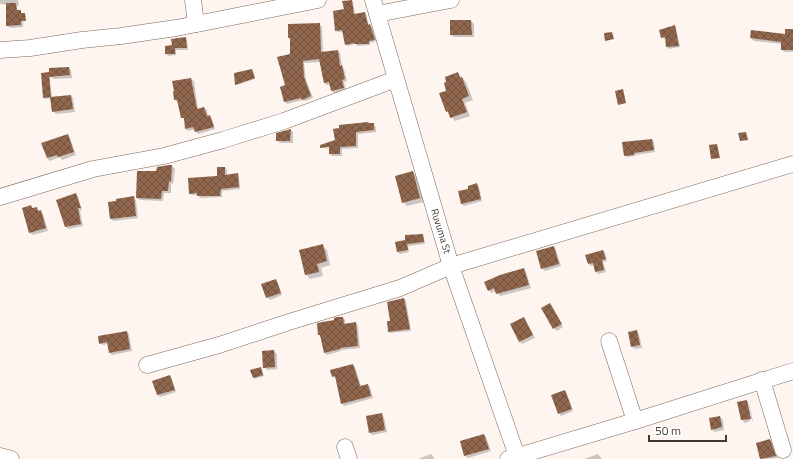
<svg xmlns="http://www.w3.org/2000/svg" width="793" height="459" font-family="'Titillium Web',sans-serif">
  <defs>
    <pattern id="building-cross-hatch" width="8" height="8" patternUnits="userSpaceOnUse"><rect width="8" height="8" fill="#90674d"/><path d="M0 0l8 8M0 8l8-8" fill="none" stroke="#71523e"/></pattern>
  </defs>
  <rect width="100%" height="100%" fill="#fef5f0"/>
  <g fill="#0003">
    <path d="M0,0H18L19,6L0,4Z"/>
    <path d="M351,0L353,2L355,15L365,13L366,15L369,26L372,27L376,41L370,43V45L357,46L356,44L348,46L346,44L344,32H338L336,31Z"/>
    <path d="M20,18L23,21V27L10,28L7,25Z"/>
    <path d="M471,21L474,24V37H454L451,35Z"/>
    <path d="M319,24L322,27L323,52L338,51L340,53L342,66L344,69L347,81L344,82L346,90L334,93L332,91L331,85H327L324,83L320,62L304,63L306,80L313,98L305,101L303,100L287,104L285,102L281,88L286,86L291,55V40L289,38Z"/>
    <path d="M674,27L676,28L680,47L669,49L667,47L666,38L664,39L662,37Z"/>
    <path d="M793,30V52H785L782,50V44L754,41L751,38L786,35Z"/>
    <path d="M185,38L187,40L188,50H176V55L168,56L166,54L173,46Z"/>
    <path d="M68,68L71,70L72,78L53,79L49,75L52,98L70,96L73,98L75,112L56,114L53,111L52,98L45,99L44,98L42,74L48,73L50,75V69Z"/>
    <path d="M253,71L255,79L237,85H236Z"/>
    <path d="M458,73L466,82L473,100L465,103L470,116L455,121L447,112L440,94L448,91Z"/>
    <path d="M191,79L194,81L198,109L204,108L207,110L208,117L212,119L215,129L198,134L195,129L188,131L186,129L185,120L182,117L178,102L175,100Z"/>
    <path d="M370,124H373L376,127V132L358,134V148L342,149V156H332L330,154V149H323L334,148L336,141Z"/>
    <path d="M290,130L293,132V143H280L277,140Z"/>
    <path d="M68,135L70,138L76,155L62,160L60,157L50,161L47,158L43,144Z"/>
    <path d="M652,140L654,142L655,152L635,155V156L627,157L625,156Z"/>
    <path d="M172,166L175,169L173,184L171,183V193H164L163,201L140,200L137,198L157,172V168Z"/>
    <path d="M225,168L227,170V175L237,174L239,176L240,189L222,191V197L200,198L198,195H192L190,193L218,177Z"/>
    <path d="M413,172L417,177L424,202L407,206L403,202Z"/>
    <path d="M477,184L479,187L482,201L464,206L462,204L459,192L470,190Z"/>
    <path d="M76,195L78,197L82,210L80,211L83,226L68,229L66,226Z"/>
    <path d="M133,197L136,200L138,218L114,221L111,219Z"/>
    <path d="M31,206L33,209L36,208L43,214L48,231L33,235L30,233Z"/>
    <path d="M422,235L424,237L425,244L408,246L409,252L400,254L398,252L396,243Z"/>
    <path d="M322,246L327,250L330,265L321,268L323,276L310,279L306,274Z"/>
    <path d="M554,247L556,250L561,266L545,271L542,268Z"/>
    <path d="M603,251L605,253L607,261L603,262L606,272L598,274L596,272L594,265L591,266L589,264Z"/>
    <path d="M524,269L526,272L531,288L500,296L496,291L491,293L489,290Z"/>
    <path d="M275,280L278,283L282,295L270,300L267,297Z"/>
    <path d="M404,299L406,301L411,331L390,333L389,331Z"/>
    <path d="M552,307L563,327L557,331L554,328Z"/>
    <path d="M343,318L345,320L346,325L356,323L358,326L360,348L341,350V351L327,355L325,353L321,337L319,335L335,321Z"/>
    <path d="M524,318L535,338L522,344L520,342Z"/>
    <path d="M636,331L639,334L642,348L635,349L632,347Z"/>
    <path d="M127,332L129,334L132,351L112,355L110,353L108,344L103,345L100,343Z"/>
    <path d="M274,351L277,354V369L267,370L264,367Z"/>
    <path d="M353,365L355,367L361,386L367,385L370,387L373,398L344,406L342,403L337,379L333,377Z"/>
    <path d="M261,369L264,376L255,379L251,371Z"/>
    <path d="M170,376L172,379L176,392L160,397L158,395Z"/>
    <path d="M565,391L567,394L573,411L561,416L559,413Z"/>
    <path d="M746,401L748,403H746L750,421L745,423L742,420L739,403Z"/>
    <path d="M748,403L749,404L753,421H752Z"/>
    <path d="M382,414L384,417L387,432L372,435L370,432Z"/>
    <path d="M720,417L723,420L724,430L714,432L712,429Z"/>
    <path d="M484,435L486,437L491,451L468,458L465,456Z"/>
    <path d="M769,440L772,443L778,458L761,459L757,443Z"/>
    <path d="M431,454L435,459H418Z"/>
    <path d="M598,454L602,459H584Z"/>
  </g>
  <g fill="url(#building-cross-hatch)">
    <path d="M352,0L354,14L365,12L368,25L370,24L375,40L369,41V44H355L354,43L345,45L342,30L335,31L333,11L344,9L342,1Z"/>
    <path d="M6,3H16L17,10H21V13H25L26,21H21V25L6,26Z"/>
    <path d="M450,20H471L472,35H450Z"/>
    <path d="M320,23L321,52L338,50L340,66L342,65L345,79L342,80L344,88L331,91L329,82L324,83L319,59L303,61L304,77L311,96L302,100L301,98L284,102L280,87L285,85L277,57L290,54V38H288V24Z"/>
    <path d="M675,25L679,46L666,47L665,37L661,38L659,30Z"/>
    <path d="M785,29H793V50H781V42L750,38L751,30L785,34Z"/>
    <path d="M612,32L614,39L605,41L604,33Z"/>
    <path d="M186,37L187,48H175V54H165V46L172,45L171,39Z"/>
    <path d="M69,67L70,75L49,77V68Z"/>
    <path d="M252,69L255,78L235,85L234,73Z"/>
    <path d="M49,72L51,97L43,98L41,73Z"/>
    <path d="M458,72L460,78L462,77L469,96L462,99L467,112L450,118L448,111L446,112L439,93L446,91L444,83L446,82L445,77Z"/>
    <path d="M191,78L197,109L204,107L207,116L210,115L214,127L195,132L193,127L185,129L184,118H181L177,100H174L173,91H174L172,81Z"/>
    <path d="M623,89L626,103L618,105L615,91Z"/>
    <path d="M71,95L73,109L52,112L50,97Z"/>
    <path d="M368,122L369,123H374V130L356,132V146L340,147V154H329V147L320,148V145L335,140L333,129L339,128V125Z"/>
    <path d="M291,129L290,141H276V133Z"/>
    <path d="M746,132L748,140L740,141L738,133Z"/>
    <path d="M68,134L74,152L58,157L57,155L47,158L41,143Z"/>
    <path d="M652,139L654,150L634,153V155L624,156L622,142Z"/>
    <path d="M717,144L720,158L711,159L709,145Z"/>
    <path d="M169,165H172L171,182L169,181L168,191H162L161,199L136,198L137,171H156L157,167Z"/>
    <path d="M217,167H225V175L238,173L239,187L221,189L220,196H197V193L189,194L188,178L217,176Z"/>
    <path d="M413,171L420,198L402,203L395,176Z"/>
    <path d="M477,183L481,199L461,204L458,191L468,189V186Z"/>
    <path d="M76,193L81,208H78L81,224L65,227L56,200Z"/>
    <path d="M134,196L136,216L110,219L108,202L116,201V199Z"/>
    <path d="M31,205L32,208L37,207L38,211L41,210L46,228L29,233L22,208Z"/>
    <path d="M423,234L424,242L407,244L408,250L397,252L395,242L405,240V235Z"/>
    <path d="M323,244L327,261L317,264L319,272L305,275L299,250Z"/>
    <path d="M554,246L559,264L541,269L536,251Z"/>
    <path d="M603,250L606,259L602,260L604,270L595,272L593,263L588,264L585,255Z"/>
    <path d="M524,268L529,285L496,294L494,288L488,291L484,282L500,275Z"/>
    <path d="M276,279L281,293L266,298L261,284Z"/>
    <path d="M404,298L410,329L388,332L387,321H390L387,302Z"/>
    <path d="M550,303L562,324L553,329L541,308Z"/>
    <path d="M337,317H343L344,324L356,322L358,346L340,348V349L324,353L320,335H318L317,323L334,320V318Z"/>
    <path d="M524,317L533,335L519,342L510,324Z"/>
    <path d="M637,330L640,345L631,347L628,332Z"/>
    <path d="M127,331L130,349L109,353L107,342L99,344L98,336Z"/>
    <path d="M274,350L275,367L263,368L262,351Z"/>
    <path d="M353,364L360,386L368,384L371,396L341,404L335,376L332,377L330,370Z"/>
    <path d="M261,367L263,375L253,378L250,370Z"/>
    <path d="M170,375L175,390L157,395L152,381Z"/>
    <path d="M565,390L572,409L558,414L551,395Z"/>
    <path d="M747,400L751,419L741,420L737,402Z"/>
    <path d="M382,413L385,430L369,433L366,416Z"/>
    <path d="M720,416L722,427L711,430L709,418Z"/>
    <path d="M484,434L489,449L464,456L460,441Z"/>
    <path d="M770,439L776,456L760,459L756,443Z"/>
  </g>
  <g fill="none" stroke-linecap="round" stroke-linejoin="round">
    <g stroke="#7a685d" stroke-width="17">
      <g id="minor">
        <path d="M193,0L196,24"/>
        <path d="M373,0L451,266L518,459"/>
        <path d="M377,14L451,0"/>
        <path d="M0,50L30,48L82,40L121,36L176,28L318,0"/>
        <path d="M0,197L93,169L164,156L223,140L284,121L396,79"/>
        <path d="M609,341L635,421"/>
        <path d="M147,365L219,345L289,322L400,288L451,266L793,164"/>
        <path d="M762,380L783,450"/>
        <path d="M345,447L349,459"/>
        <path d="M0,456L11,459"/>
        <path d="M508,459L635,421L793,371"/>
      </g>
    </g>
    <use href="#minor" stroke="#fff" stroke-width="16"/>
  </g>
  <g text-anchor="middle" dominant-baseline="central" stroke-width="4" stroke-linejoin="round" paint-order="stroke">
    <g font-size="10" fill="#413833" stroke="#fff">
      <text transform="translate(441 231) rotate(73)">Ruvuma St</text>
    </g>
  </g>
  <path d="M649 435v6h77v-6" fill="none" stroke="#413833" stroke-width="2"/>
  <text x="655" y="435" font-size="12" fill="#413833" stroke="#ffffff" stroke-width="3" paint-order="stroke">50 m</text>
</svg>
